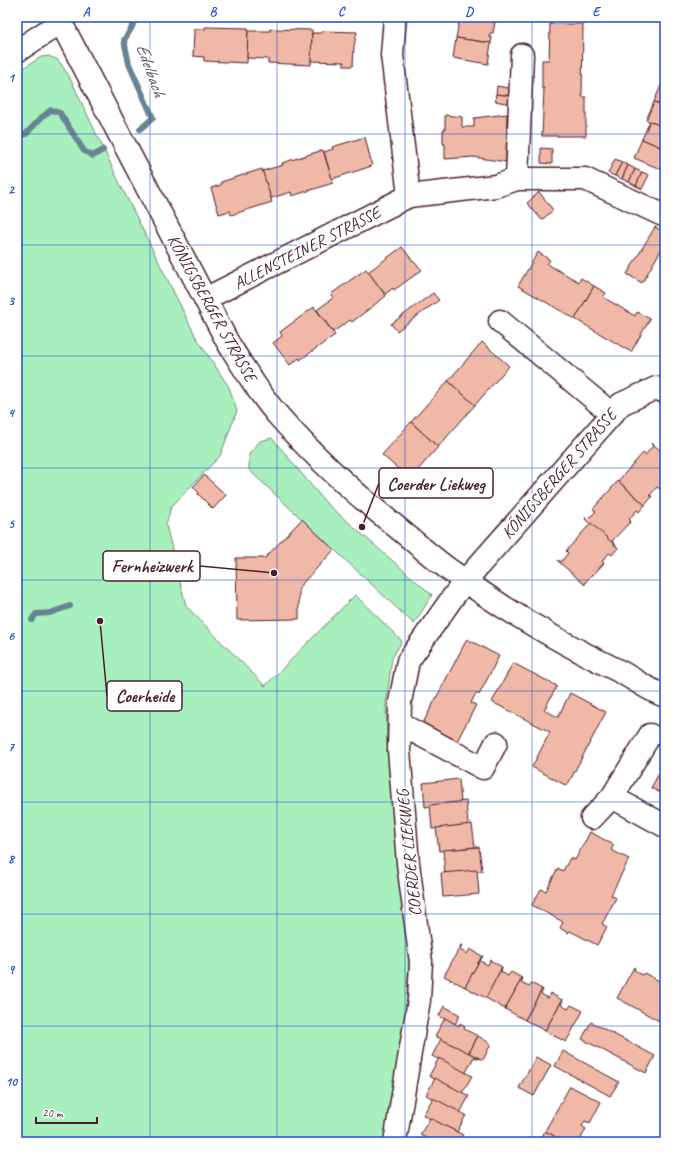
<svg xmlns="http://www.w3.org/2000/svg" width="682" height="1159" font-family="Caveat,sans-serif">
  <rect width="100%" height="100%" fill="#fff"/>
  <filter id="ink" filterUnits="userSpaceOnUse"><feTurbulence type="fractalNoise" baseFrequency=".025" numOctaves="2"/><feDisplacementMap in="SourceGraphic" scale="8" xChannelSelector="R" yChannelSelector="G"/><feConvolveMatrix kernelMatrix="1 2 1 2 8 2 1 2 1" color-interpolation-filters="sRGB"/></filter>
  <g filter="url(#ink)">
    <g fill="#a7f0be" stroke="#788874">
      <path d="M49,56L58,60L69,76L122,188L196,337L229,387L237,411L220,456L171,507L166,525L186,606L265,686L355,595L402,641L392,658L386,705L387,740L398,866L409,961L407,1001L387,1136L397,1142H17V72L41,57Z"/>
      <path d="M272,438L326,503L432,595L414,624L249,470V454L260,441Z"/>
    </g>
    <g fill="none" stroke-linecap="round" stroke-linejoin="round">
      <g stroke="#678493" stroke-width="6">
        <path d="M136,17L131,29L124,40L129,64L153,118L140,129"/>
        <path d="M17,136L26,134L41,118L51,110L60,113L84,151L93,156L103,150"/>
        <path d="M32,620L36,614L50,613L70,606"/>
      </g>
    </g>
    <g fill="#f0b8a6" stroke="#4a1f2b">
      <path d="M460,17L495,22L493,33H490L489,37H492L491,43L456,38Z"/>
      <path d="M461,17H496L495,22Z"/>
      <path d="M550,24H583L582,97H586V136H542L544,88L542,89V60H549Z"/>
      <path d="M205,27L248,28L247,63L204,61V57L193,56L194,29H205Z"/>
      <path d="M270,29L312,30L311,65L268,63V59L247,58L248,31H270Z"/>
      <path d="M322,31L357,32L354,46L353,66H344V62L311,61L312,33H322Z"/>
      <path d="M456,38L491,43L488,64L453,58Z"/>
      <path d="M662,83L665,84V106L654,102Z"/>
      <path d="M497,86L514,89L512,96L496,94Z"/>
      <path d="M496,94L512,96L511,104L495,101Z"/>
      <path d="M654,102L665,106V128L646,120Z"/>
      <path d="M507,114L506,162L473,157L445,159V144H443V130H445V115L462,117V127H474V118Z"/>
      <path d="M650,121L665,128V149L642,139Z"/>
      <path d="M365,137L372,166L332,179L324,152L333,149L332,147Z"/>
      <path d="M642,139L665,149V171L634,158Z"/>
      <path d="M541,148L552,149V164L541,163Z"/>
      <path d="M323,150L333,183L292,196L291,192L271,198L262,171L283,165L282,163Z"/>
      <path d="M615,159L622,162L615,176L608,173Z"/>
      <path d="M622,162L628,165L622,179L615,176Z"/>
      <path d="M628,165L635,169L629,182L622,179Z"/>
      <path d="M262,169L272,202L231,215L230,211L219,214L211,188L221,185V182Z"/>
      <path d="M635,169L642,172L636,186L629,182Z"/>
      <path d="M642,172L649,175L642,189L636,186Z"/>
      <path d="M539,192L553,210L542,220L527,203Z"/>
      <path d="M655,227L665,233V243L642,283L627,274Z"/>
      <path d="M402,247L412,260L422,270L394,290L393,288L385,294L368,272Z"/>
      <path d="M538,252L550,260L547,264L579,282L581,278L594,286L575,319L518,286Z"/>
      <path d="M366,269L386,296L352,322L350,320L333,332L317,310L334,297L331,294Z"/>
      <path d="M594,286L606,293L603,297L635,316L637,312L650,319L631,352L575,319Z"/>
      <path d="M433,293L439,300L397,331L391,324Z"/>
      <path d="M314,307L335,335L300,360L299,358L290,365L273,343L282,336L280,332Z"/>
      <path d="M482,342L509,366L475,405L448,381Z"/>
      <path d="M448,381L475,405L438,447L411,422Z"/>
      <path d="M411,422L438,447L410,479L382,455Z"/>
      <path d="M652,443L665,455V483L660,489L657,487L650,495L652,497L645,505L618,481L643,453L645,455L653,446L651,444Z"/>
      <path d="M204,475L226,495L213,509L198,494L199,493L193,487Z"/>
      <path d="M618,481L645,505L639,512L637,510L629,519L631,521L612,541L618,548L585,519L586,517L588,519L596,511L593,509Z"/>
      <path d="M302,519L334,550L299,587V619L237,620L236,558H265Z"/>
      <path d="M591,523L618,548L612,555L609,553L602,561L604,563L593,575L592,574L585,583V585L558,561V560L561,562L568,553L566,551Z"/>
      <path d="M467,639L499,656L479,695L476,693L471,703L476,705L457,741L423,723Z"/>
      <path d="M513,663L557,686L544,710L558,717L570,693L606,712L567,786L532,767L550,732L492,702Z"/>
      <path d="M665,762V795L651,788Z"/>
      <path d="M459,779L461,803L425,807L423,783Z"/>
      <path d="M466,801L468,825L432,829L430,805Z"/>
      <path d="M472,824L475,847L439,851L436,828Z"/>
      <path d="M590,832L614,845L611,850L629,859L611,895L616,898L602,924L607,927L597,945L570,931L568,933L560,928L563,922L532,905L541,889L546,891L558,868L563,871L570,858L575,860Z"/>
      <path d="M479,847L482,871L445,873L443,850Z"/>
      <path d="M477,870L479,894L443,897L441,873Z"/>
      <path d="M461,945H462L460,950L467,954L470,949L482,956L465,987L444,976Z"/>
      <path d="M482,956H483L480,961L488,965L490,960L502,967L486,998L465,987Z"/>
      <path d="M502,967L501,972L508,976L511,972L522,978L505,1009L486,998Z"/>
      <path d="M634,967L635,968L634,970L642,975L644,973L665,984V1019L663,1023L617,998Z"/>
      <path d="M522,978L523,979L521,983L529,987L531,983L542,989L525,1020L505,1009Z"/>
      <path d="M542,989L543,990L541,994L548,998L550,993L562,1000L545,1031L525,1020Z"/>
      <path d="M562,1000H563L561,1005L568,1009L571,1005L583,1011L566,1042L545,1031Z"/>
      <path d="M444,1006L460,1015L455,1024L439,1016Z"/>
      <path d="M445,1018L459,1026L460,1023L465,1026L464,1029L478,1036L468,1053L435,1036Z"/>
      <path d="M591,1022L655,1056L646,1073L582,1039Z"/>
      <path d="M478,1036L491,1044L483,1060L469,1053Z"/>
      <path d="M441,1039L479,1058L478,1059L474,1057L466,1072L469,1075L432,1056Z"/>
      <path d="M563,1051L619,1082L610,1096L555,1066Z"/>
      <path d="M536,1057L551,1065L534,1096L519,1088Z"/>
      <path d="M439,1058L472,1076L462,1093L429,1076Z"/>
      <path d="M435,1078L469,1096L460,1113L426,1095Z"/>
      <path d="M570,1086L601,1102L590,1123L585,1121L582,1126L586,1129L579,1142H565L545,1131Z"/>
      <path d="M433,1098L466,1115L457,1132L423,1115Z"/>
      <path d="M430,1118L463,1135L459,1142H434L420,1135Z"/>
      <path d="M545,1131L565,1142H539Z"/>
    </g>
    <g fill="none" stroke-linecap="round" stroke-linejoin="round">
      <g stroke="#4a1f2b" stroke-width="25">
        <g id="minor">
          <path d="M58,17L227,341C242,365 257,391 276,413C313,456 355,494 399,529C416,543 433,558 451,571C503,609 559,642 617,670C633,678 648,690 665,696"/>
          <path d="M17,51L61,22L63,17"/>
          <path d="M517,179L522,55"/>
          <path d="M409,196L496,186L517,179H585L665,216"/>
          <path d="M205,299L409,196L392,55L395,17"/>
          <path d="M500,321L612,414"/>
          <path d="M400,724L483,768L496,743"/>
          <path d="M650,735L612,797L665,826"/>
          <path d="M592,818L612,797"/>
          <path d="M395,1142L419,1000L421,962L408,863L399,750L400,702L408,661L453,597L465,581L621,404L656,388L665,392"/>
        </g>
      </g>
      <use href="#minor" stroke="#fff" stroke-width="22"/>
    </g>
  </g>
  <path fill="none" stroke="#1d4ed8" stroke-width="1" stroke-opacity="0.55" d="M150,17V1142M277,17V1142M405,17V1142M532,17V1142M17,134H665M17,245H665M17,356H665M17,468H665M17,580H665M17,691H665M17,802H665M17,914H665M17,1026H665"/>
  <g text-anchor="middle" dominant-baseline="central" stroke-width="3" stroke-linejoin="round" paint-order="stroke">
    <g font-size="17" fill="#4a1f2b" stroke="#fff">
      <text transform="translate(307 248) rotate(-27)">ALLENSTEINER STRASSE</text>
      <text transform="translate(212 308) rotate(61)">KÖNIGSBERGER STRASSE</text>
      <text transform="translate(559 474) rotate(-49)">KÖNIGSBERGER STRASSE</text>
      <text transform="translate(409 853) rotate(-96)">COERDER LIEKWEG</text>
    </g>
    <g font-size="18" font-style="italic" fill="#5b5a68" stroke="#fff">
      <text transform="translate(151 70) rotate(70)">Edelbach</text>
    </g>
  </g>
  <path fill="none" stroke="#4a1f2b" stroke-width="1.5" d="M362 527L379 483M274 573L200 566M100 621L107 696"/>
  <g fill="#4a1f2b" stroke="#fff" stroke-width="1.5">
    <circle cx="362" cy="527" r="4"/>
    <circle cx="274" cy="573" r="4"/>
    <circle cx="100" cy="621" r="4"/>
  </g>
  <g fill="#fff" stroke="#4a1f2b" stroke-width="1.5">
    <rect x="379" y="468" width="114" height="30" rx="4"/>
    <rect x="103" y="551" width="97" height="30" rx="4"/>
    <rect x="107" y="681" width="75" height="30" rx="4"/>
  </g>
  <g font-size="18" text-anchor="middle" font-weight="bold" fill="#4a1f2b">
    <text x="436" y="490">Coerder Liekweg</text>
    <text x="152" y="572">Fernheizwerk</text>
    <text x="145" y="702">Coerheide</text>
  </g>
  <rect width="682" height="1159" fill="none" stroke="#fff" stroke-width="44"/>
  <path d="M36 1117v6h61v-6" fill="none" stroke="#4a1f2b" stroke-width="2"/>
  <text x="42" y="1117" font-size="12" fill="#4a1f2b" stroke="#ffffff" stroke-width="3" paint-order="stroke">20 m</text>
  <rect x="22" y="22" width="638" height="1115" fill="none" stroke="#1d4ed8" stroke-width="1.5"/>
  <g font-size="13" text-anchor="middle" font-weight="bold" fill="#1d4ed8">
    <text x="86" y="16">A</text>
    <text x="213" y="16">B</text>
    <text x="341" y="16">C</text>
    <text x="469" y="16">D</text>
    <text x="596" y="16">E</text>
    <text x="11" y="82">1</text>
    <text x="11" y="194">2</text>
    <text x="11" y="305">3</text>
    <text x="11" y="417">4</text>
    <text x="11" y="528">5</text>
    <text x="11" y="640">6</text>
    <text x="11" y="751">7</text>
    <text x="11" y="863">8</text>
    <text x="11" y="974">9</text>
    <text x="11" y="1086">10</text>
  </g>
</svg>
